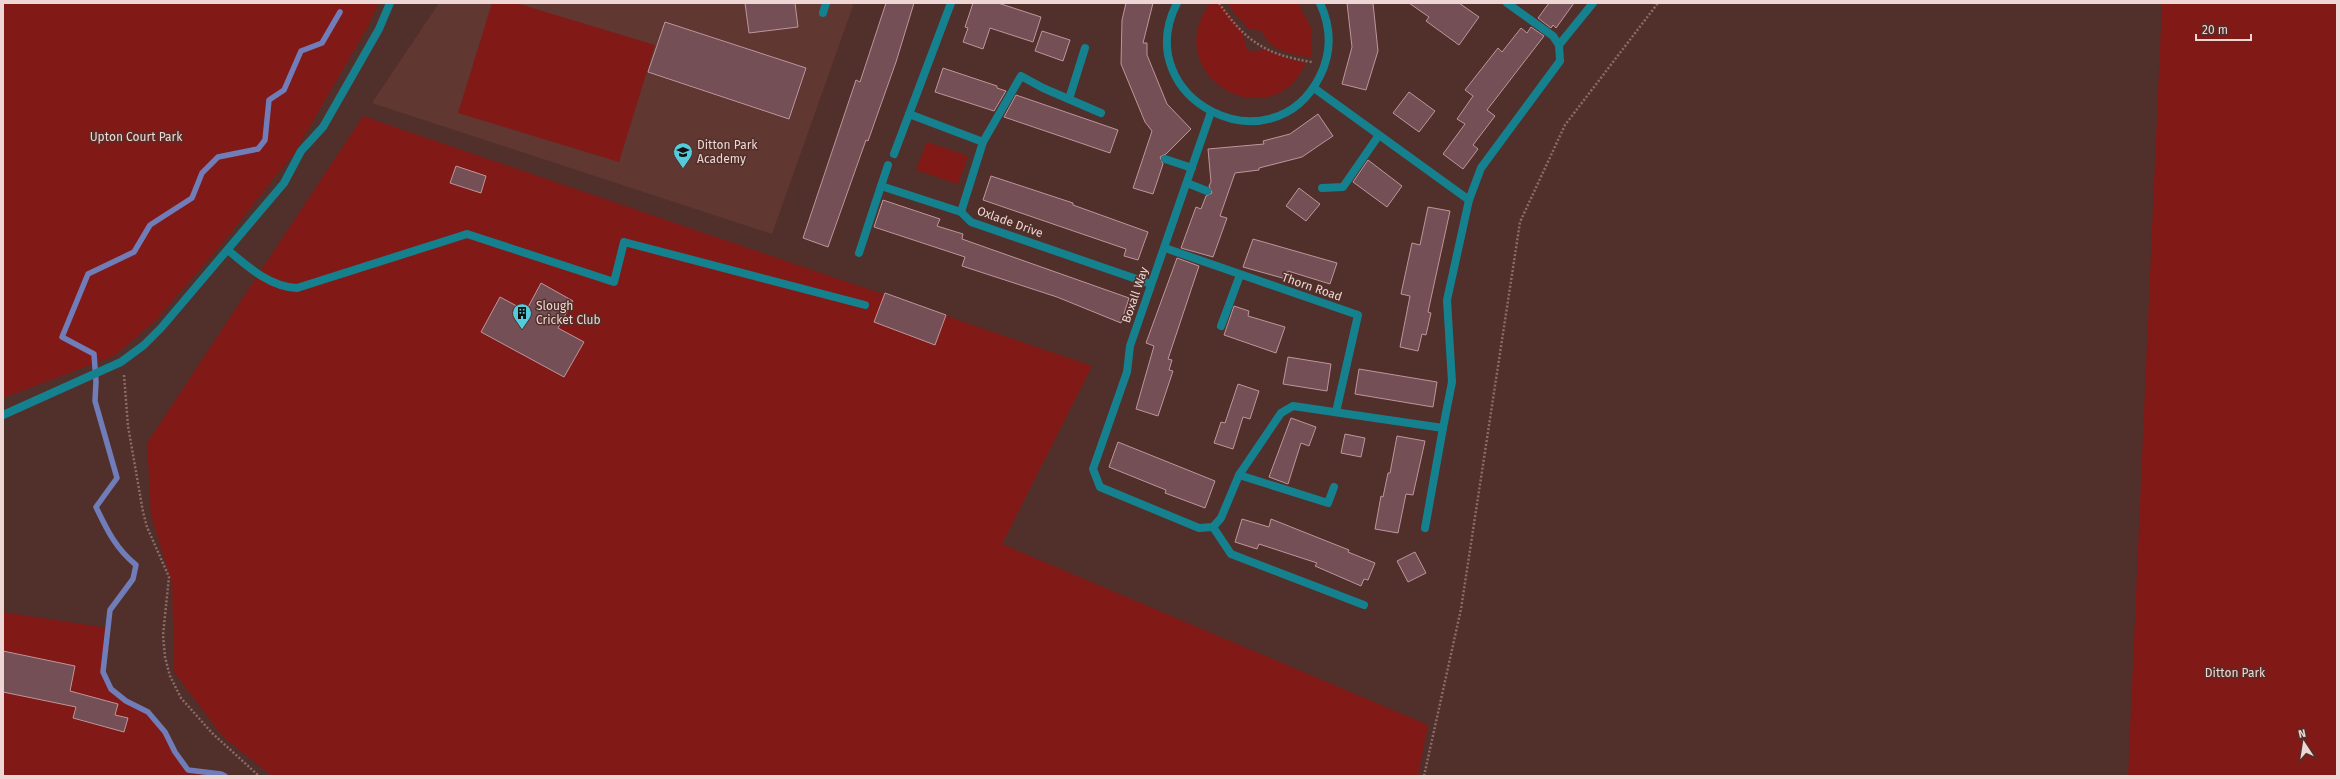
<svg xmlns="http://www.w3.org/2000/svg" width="2340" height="779" font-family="'Fira Sans',sans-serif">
  <rect width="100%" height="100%" fill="#512f2a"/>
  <path fill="#613732" d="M439,3H854L772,234L372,103Z"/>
  <g fill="#811a17">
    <path d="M3,3H379L367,28L295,152L221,245L155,321L114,356L3,398Z"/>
    <path d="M492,3H516L655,45L619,162L458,113Z"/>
    <path d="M1210,3H1220L1243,34L1247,50L1255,52L1263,49L1289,59L1306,63C1302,70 1297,79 1291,85C1249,121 1182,77 1199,24C1202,17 1205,9 1210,3Z"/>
    <path d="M1228,3H1298L1312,30L1311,57C1294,55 1270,51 1263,33L1257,29H1249L1233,12Z"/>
    <path d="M2162,3H2337V776H2128Z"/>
    <path d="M363,116L1092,366L1002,544L1428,725L1418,776H272L223,737L174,672L172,583L151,516L147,443Z"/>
    <path d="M927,142L968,156L958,184L916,170Z"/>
    <path d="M3,612L108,628L103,672L111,689L126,701L148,712L165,732L175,752L188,770L221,774L225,776H3Z"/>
  </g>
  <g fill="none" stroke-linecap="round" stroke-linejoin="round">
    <path stroke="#707db9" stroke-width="5.5" d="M225,776L221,774L188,770L175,752L165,732L148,712L126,701L111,689L103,672L110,610L133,579L136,565C116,549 107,530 96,507L117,478L95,401L96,382L94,354L62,337L88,274L134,252L150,225L192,198L202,173L218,157L258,149L265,140L269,100L284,90L301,51L322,43L340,12"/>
  </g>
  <g fill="#744f56" stroke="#bf959c">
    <path d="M745,3H795L798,27L749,33Z"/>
    <path d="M886,3H914L896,62L868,141L866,140L828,247L803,238L856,80L860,82Z"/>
    <path d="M973,3H998L1041,17L1033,42L990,28L983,49L963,42L968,28L965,27Z"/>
    <path d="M1126,3H1153L1143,43H1147V55L1167,104L1191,129L1166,154L1160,157L1163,164L1153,194L1133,188L1152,131L1145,122L1121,64L1122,20Z"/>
    <path d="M1347,3H1373L1378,51L1366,90L1342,84L1352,47Z"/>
    <path d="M1409,3H1459L1479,17L1459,45L1426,21L1429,17Z"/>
    <path d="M1549,3H1574L1556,28L1553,25L1551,28L1538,18Z"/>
    <path d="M665,22L806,68L789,119L648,72Z"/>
    <path d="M1531,27L1544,36L1487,110L1495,116L1473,145L1478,149L1463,169L1443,154L1465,124L1457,119L1473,96L1465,90L1498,48L1502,52L1521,28L1527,33Z"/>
    <path d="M1042,31L1070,40L1063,61L1035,51Z"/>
    <path d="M943,68L997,86V88L1006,91L994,111L935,92Z"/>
    <path d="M1409,92L1435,111L1419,132L1393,113Z"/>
    <path d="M1016,95L1118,130L1110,153L1004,117Z"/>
    <path d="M1318,114L1333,136L1321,144L1302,157L1259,168V170L1235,173L1220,216L1227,218L1213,257L1181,248L1196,207L1201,209L1206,196L1212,193L1209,186L1211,182L1208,149L1264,144L1263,141L1290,134Z"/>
    <path d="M1368,160L1402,186L1387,207L1353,182Z"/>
    <path d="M456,166L486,176L481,193L450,183Z"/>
    <path d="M991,176L1073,203V205L1148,232L1138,260L1124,256L1126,249L983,200Z"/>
    <path d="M1299,188L1320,204L1306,221L1286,206Z"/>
    <path d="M883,200L940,219L937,226L963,234L962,239L1129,298L1121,323L1057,297L962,266L965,257L874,227Z"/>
    <path d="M1428,207L1450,211L1428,312L1431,313L1426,335L1422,334L1418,351L1400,347L1410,296L1401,294L1412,243L1420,245Z"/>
    <path d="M1253,239L1337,263L1330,284L1288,271L1286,279L1243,267Z"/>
    <path d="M1177,258L1199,266L1168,359L1172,360L1169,370L1173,371L1158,416L1136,409L1154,346L1146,343Z"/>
    <path d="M541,283L573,301L558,328L584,342L564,377L481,332L500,297L526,311Z"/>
    <path d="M885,293L946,315L935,345L874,322Z"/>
    <path d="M1234,306L1249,311L1248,316L1285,327L1276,353L1224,335Z"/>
    <path d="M1288,357L1331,364L1327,391L1283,384Z"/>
    <path d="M1359,369L1437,382L1433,407L1355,394Z"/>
    <path d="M1238,384L1259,391L1250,419L1243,417L1233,449L1214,443L1221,422L1225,423Z"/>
    <path d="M1291,418L1316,427L1309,446L1301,443L1288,484L1269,477Z"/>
    <path d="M1345,434L1365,438L1361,457L1341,453Z"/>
    <path d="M1397,436L1425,441L1413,495L1406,494L1398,533L1375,529L1381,496L1383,497L1388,473H1390Z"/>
    <path d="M1118,442L1215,481L1205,508L1165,493L1166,490L1109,467Z"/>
    <path d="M1242,519L1269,527L1271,519L1349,550L1348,552L1375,563L1368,580L1364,579L1361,586L1315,566L1317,563L1259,544L1257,549L1235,542Z"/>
    <path d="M1415,552L1426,573L1408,582L1397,561Z"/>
    <path d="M3,651L75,666L70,691L118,704L115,715L128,718L124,732L73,718L76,707L3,692Z"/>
  </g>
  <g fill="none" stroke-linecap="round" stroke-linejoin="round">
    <g stroke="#8a6c68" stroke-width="2.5" stroke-dasharray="2 2" stroke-linecap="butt">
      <path d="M1219,3C1245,41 1266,55 1312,62"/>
      <path d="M124,375L128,426L143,512L147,527L169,577L163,635L165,657L170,676L181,698L212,733L259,776"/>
      <path d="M1424,776L1461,609L1520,222L1565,125L1658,3"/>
    </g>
    <g stroke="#15818e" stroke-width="8">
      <path d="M823,13L826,3"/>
      <path d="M1165,159L1192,168"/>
      <path d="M1187,183L1207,191"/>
      <path d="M1322,188L1343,187L1379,135"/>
      <path d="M228,250C248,267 270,287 297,288L467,234L614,282L624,242L865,305"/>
      <path d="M1221,326L1240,275"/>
      <path d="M3,415L121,362L144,345L161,328L284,183L301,151L323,127L379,29L390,3"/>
      <path d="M1239,475L1328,503L1334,487"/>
    </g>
    <g stroke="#15818e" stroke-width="8">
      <path d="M1177,3C1128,99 1272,172 1320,76C1332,52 1331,27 1320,3"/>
      <path d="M1507,3L1553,36L1559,45"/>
      <path d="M1314,88L1469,200"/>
      <path d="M1069,99L1085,48"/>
      <path d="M1211,112L1130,346L1127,372L1093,469L1100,487L1199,528L1213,527L1221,518L1239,475L1281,413L1293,406L1443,428L1452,382L1447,300L1469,200L1481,168L1560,61L1559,45L1593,3"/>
      <path d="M1101,113L1043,88L1021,76L983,142L961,212L971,222L1151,284"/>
      <path d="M909,114L983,142"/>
      <path d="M894,154L951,3"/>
      <path d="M888,165L881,186L961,212"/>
      <path d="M1165,248L1358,315L1336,412"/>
      <path d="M859,253L881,186"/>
      <path d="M1213,527L1231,554L1364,605"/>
      <path d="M1425,528L1443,428"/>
    </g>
  </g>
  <defs>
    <g id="school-pin" transform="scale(1)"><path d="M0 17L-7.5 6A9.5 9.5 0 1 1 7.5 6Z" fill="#53cbdb" stroke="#512f2a"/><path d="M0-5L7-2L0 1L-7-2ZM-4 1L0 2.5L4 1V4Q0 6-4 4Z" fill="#111"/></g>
    <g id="building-pin" transform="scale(1)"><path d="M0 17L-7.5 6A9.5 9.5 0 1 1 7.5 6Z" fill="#53cbdb" stroke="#512f2a"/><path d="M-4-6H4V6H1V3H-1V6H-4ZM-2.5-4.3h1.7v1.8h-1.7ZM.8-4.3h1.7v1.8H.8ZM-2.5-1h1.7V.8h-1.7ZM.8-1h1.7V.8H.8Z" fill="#111"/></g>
  </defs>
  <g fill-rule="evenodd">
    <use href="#school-pin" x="683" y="152"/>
    <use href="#building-pin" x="522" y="313"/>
  </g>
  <g text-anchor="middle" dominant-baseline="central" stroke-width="3" stroke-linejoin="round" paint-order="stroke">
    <g font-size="12" fill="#f4d6d2" stroke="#512f2a">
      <text x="136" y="137">Upton Court Park</text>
      <text x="2235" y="673">Ditton Park</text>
    </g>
    <g font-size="12" fill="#edd6d3" stroke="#512f2a" text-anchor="start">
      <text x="697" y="145">Ditton Park<tspan x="697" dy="14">Academy</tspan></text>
      <text x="536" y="306">Slough<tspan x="536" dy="14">Cricket Club</tspan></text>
    </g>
    <g font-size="12" fill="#edd6d3" stroke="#512f2a">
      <text transform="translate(1010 222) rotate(20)">Oxlade Drive</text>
      <text transform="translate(1312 287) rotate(19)">Thorn Road</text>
      <text transform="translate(1135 295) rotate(-71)">Boxall Way</text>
    </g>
  </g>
  <rect width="2340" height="779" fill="none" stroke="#edd6d3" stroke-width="8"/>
  <g transform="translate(2304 743) rotate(348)" stroke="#512f2a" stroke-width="3" paint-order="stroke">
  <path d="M0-3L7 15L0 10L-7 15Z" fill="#edd6d3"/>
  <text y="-6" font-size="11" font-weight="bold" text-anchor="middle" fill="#edd6d3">N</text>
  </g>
  <path d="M2196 34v6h55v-6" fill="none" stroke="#edd6d3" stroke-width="2"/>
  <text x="2202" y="34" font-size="12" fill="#edd6d3" stroke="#512f2a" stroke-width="3" paint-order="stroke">20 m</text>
</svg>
